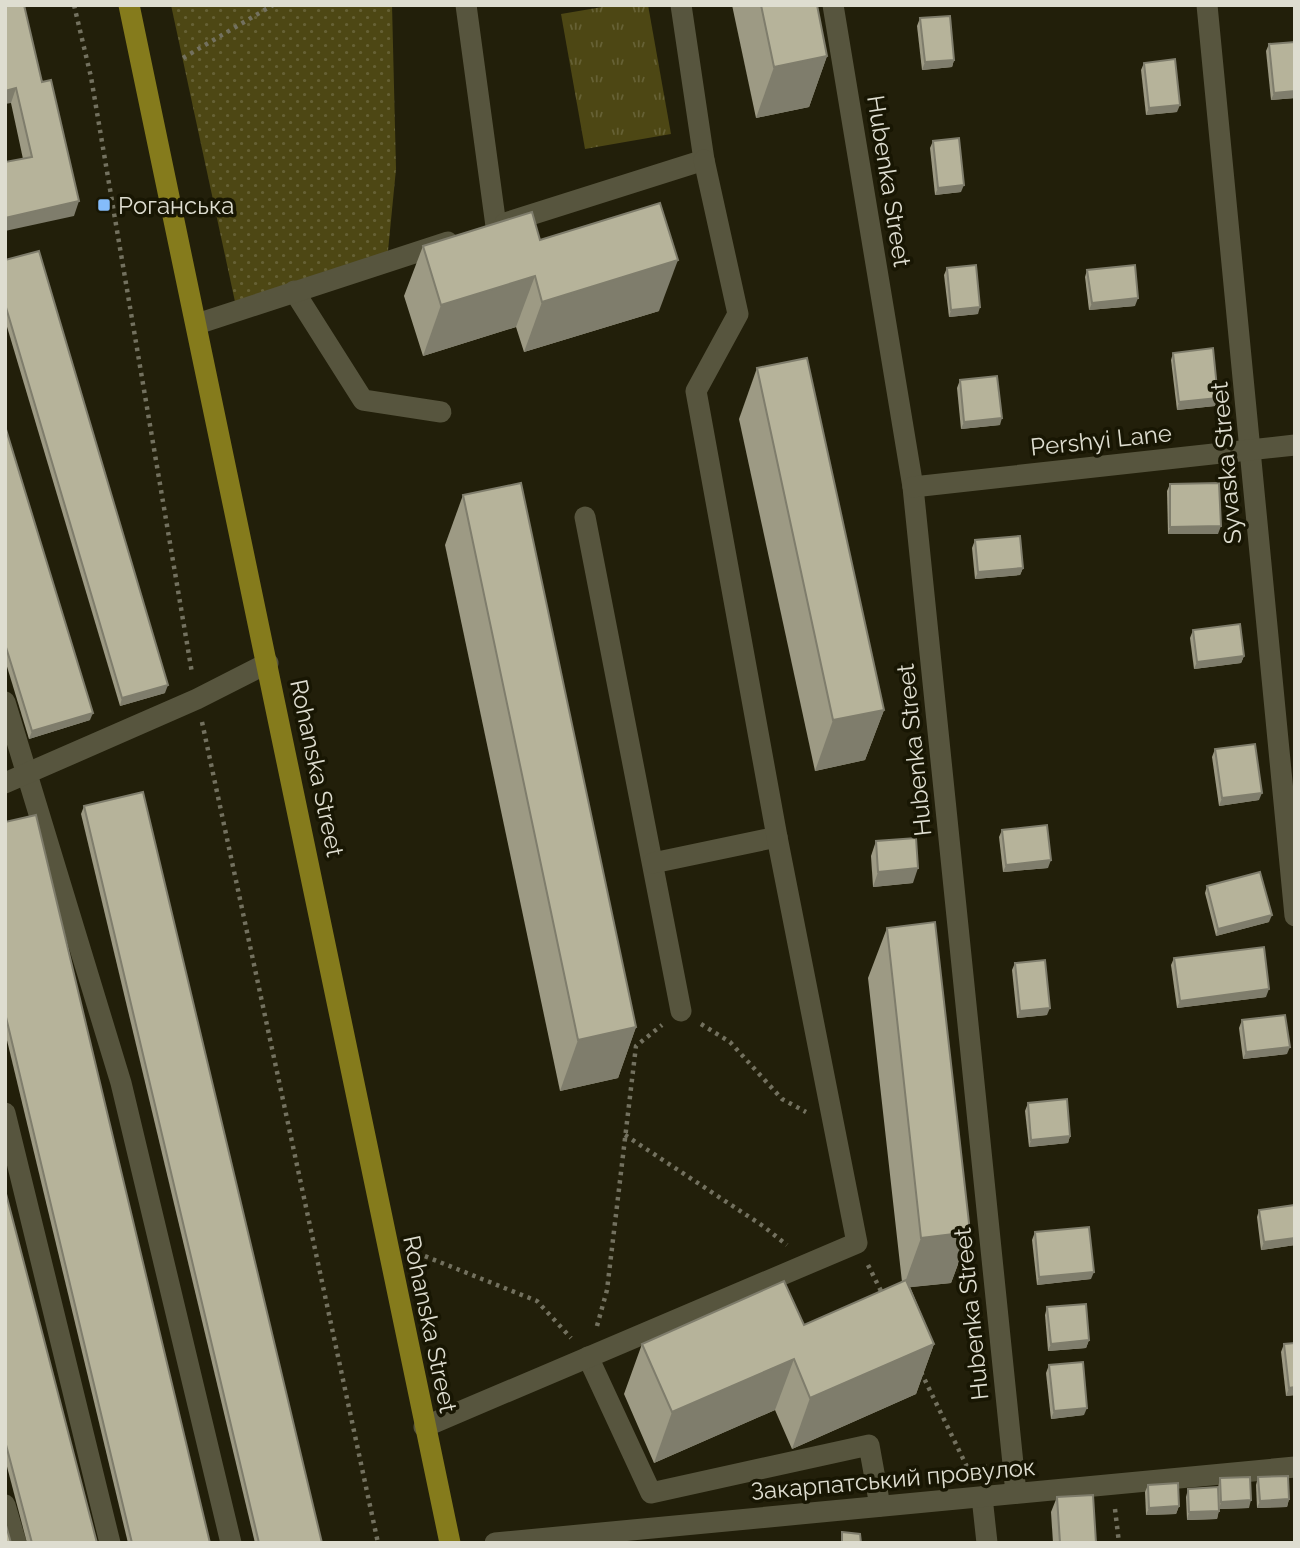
<svg xmlns="http://www.w3.org/2000/svg" width="1300" height="1548" font-family="Raleway,sans-serif">
  <defs>
    <pattern id="grass-dots" width="8" height="8" patternUnits="userSpaceOnUse" patternTransform="scale(1.75)"><rect width="8" height="8" fill="#4d4714"/><path d="M2 2h.1M6 6h.1" fill="none" stroke="#666135" stroke-width="1.8" stroke-linecap="round"/></pattern>
    <pattern id="park-tufts" width="24" height="20" patternUnits="userSpaceOnUse" patternTransform="scale(1.75)"><rect width="24" height="20" fill="#4d4714"/><path d="M3 7l-1-3M5 7V3M7 7l1-3M15 17l-1-3M17 17v-4M19 17l1-3" fill="none" stroke="#666135"/></pattern>
  </defs>
  <rect width="100%" height="100%" fill="#221f0a"/>
  <path fill="url(#grass-dots)" d="M171,5H392L396,169L387,261L237,311Z"/>
  <path fill="url(#park-tufts)" d="M614,5H648L671,134L585,149L561,14Z"/>
  <g fill="none" stroke-linecap="round" stroke-linejoin="round">
    <g stroke="#73715f" stroke-width="4.5" stroke-dasharray="3.5 5" stroke-linecap="butt">
      <path d="M74,5L91,77L192,673"/>
      <path d="M183,58L273,5"/>
      <path d="M202,722L378,1543"/>
      <path d="M701,1024L730,1042L782,1099L806,1112"/>
      <path d="M625,1135L763,1226L787,1245"/>
      <path d="M417,1253L537,1301L571,1338"/>
      <path d="M868,1265L883,1295"/>
      <path d="M597,1326L607,1290L636,1046L662,1025"/>
      <path d="M921,1372L969,1471"/>
      <path d="M968,1468L987,1467"/>
      <path d="M1115,1509L1119,1543"/>
    </g>
    <g stroke="#57553e" stroke-width="21">
      <path d="M466,5L496,226"/>
      <path d="M833,5L913,487L1016,1493"/>
      <path d="M1207,5L1295,916"/>
      <path d="M505,223L704,160L681,5"/>
      <path d="M294,291L363,400L441,412"/>
      <path d="M197,324L448,242"/>
      <path d="M913,487L1295,445"/>
      <path d="M585,517L681,1011"/>
      <path d="M5,702L121,1083L231,1543"/>
      <path d="M5,783L197,699L268,663"/>
      <path d="M653,863L777,837"/>
      <path d="M5,1113L110,1543"/>
      <path d="M588,1357L651,1493L869,1445L880,1506"/>
      <path d="M424,1427L857,1243L777,837L696,391L738,314L704,160"/>
      <path d="M982,1497L987,1543"/>
      <path d="M5,1505L16,1543"/>
      <path d="M495,1543L1295,1467"/>
    </g>
    <path stroke="#857b1c" stroke-width="21" d="M129,5L450,1543"/>
  </g>
  <g fill="#9d9a84">
    <path d="M5,5L74,216L23,159L11,103Z"/>
    <path d="M732,5H817L827,56L809,107L756,118Z"/>
    <path d="M920,18L954,60L952,67L922,70L917,26Z"/>
    <path d="M1295,42V98L1271,100L1266,51L1269,44Z"/>
    <path d="M1144,63L1177,112L1146,115L1141,70Z"/>
    <path d="M933,141L961,192L935,195L930,148Z"/>
    <path d="M540,240L659,311L524,352L516,327L423,356L404,296L423,246Z"/>
    <path d="M5,260L165,693L120,706L5,320Z"/>
    <path d="M947,268L978,314L949,317L944,275Z"/>
    <path d="M1087,270L1135,306L1089,310L1085,277Z"/>
    <path d="M1173,353L1215,406L1177,410L1171,360Z"/>
    <path d="M757,368L884,710L865,760L815,771L739,419Z"/>
    <path d="M960,380L1000,425L961,429L957,388Z"/>
    <path d="M5,426L90,720L29,739L5,660Z"/>
    <path d="M1170,484L1218,534H1168L1167,491Z"/>
    <path d="M463,495L636,1027L618,1078L560,1091L445,545Z"/>
    <path d="M975,540L1023,568L1020,575L975,579L972,548Z"/>
    <path d="M1193,630L1244,656L1241,663L1194,669L1190,638Z"/>
    <path d="M1215,749L1259,800L1219,806L1212,757Z"/>
    <path d="M84,806L322,1543H255L81,814Z"/>
    <path d="M5,822L210,1543H128L5,1032Z"/>
    <path d="M1002,830L1048,868L1003,872L999,837Z"/>
    <path d="M876,841L913,883L873,887L871,856Z"/>
    <path d="M1207,886L1269,922L1216,936L1205,893Z"/>
    <path d="M887,928L970,1232L951,1283L910,1287L934,1344L916,1394L792,1449L775,1410L654,1463L624,1394L642,1344L804,1325L902,1282L868,978Z"/>
    <path d="M1174,958L1266,997L1177,1008L1171,965Z"/>
    <path d="M1015,963L1047,1015L1017,1018L1012,970Z"/>
    <path d="M1242,1020L1287,1054L1243,1059L1239,1028Z"/>
    <path d="M1028,1103L1070,1136L1068,1143L1029,1147L1025,1111Z"/>
    <path d="M5,1190L97,1543H27L5,1459Z"/>
    <path d="M1295,1205V1245L1261,1250L1257,1217L1259,1210Z"/>
    <path d="M1035,1232L1091,1279L1037,1285L1032,1240Z"/>
    <path d="M1047,1307L1089,1340L1086,1348L1048,1351L1045,1315Z"/>
    <path d="M1284,1344L1295,1395L1286,1396L1281,1352Z"/>
    <path d="M1049,1365L1084,1415L1051,1419L1046,1373Z"/>
    <path d="M1258,1477L1289,1499L1287,1507L1257,1508L1256,1485Z"/>
    <path d="M1220,1478L1249,1508L1219,1509L1217,1519L1187,1520L1186,1497L1188,1489L1218,1488Z"/>
    <path d="M1148,1485L1179,1506L1176,1514L1146,1515L1145,1492Z"/>
    <path d="M1057,1497L1096,1543H1053L1051,1512Z"/>
  </g>
  <g fill="#7f7d6c">
    <path d="M827,56L809,107L756,118L774,67Z"/>
    <path d="M954,60L952,67L922,70L925,62Z"/>
    <path d="M16,88L11,103L5,104V91Z"/>
    <path d="M1295,91V98L1271,100L1274,93Z"/>
    <path d="M1180,105L1177,112L1146,115L1149,108Z"/>
    <path d="M964,185L961,192L935,195L938,188Z"/>
    <path d="M79,201L74,216L5,231V218Z"/>
    <path d="M678,260L659,311L524,352L542,302Z"/>
    <path d="M535,276L516,327L423,356L441,305Z"/>
    <path d="M1138,298L1135,306L1089,310L1092,303Z"/>
    <path d="M980,307L978,314L949,317L951,310Z"/>
    <path d="M1218,398L1215,406L1177,410L1179,402Z"/>
    <path d="M1002,418L1000,425L961,429L964,422Z"/>
    <path d="M1221,526L1218,534H1168L1170,527Z"/>
    <path d="M1023,568L1020,575L975,579L978,572Z"/>
    <path d="M1244,656L1241,663L1194,669L1197,662Z"/>
    <path d="M168,685L165,693L120,706L122,698Z"/>
    <path d="M884,710L865,760L815,771L833,720Z"/>
    <path d="M93,713L90,720L29,739L32,731Z"/>
    <path d="M1262,793L1259,800L1219,806L1222,798Z"/>
    <path d="M1051,860L1048,868L1003,872L1006,865Z"/>
    <path d="M918,868L913,883L873,887L878,872Z"/>
    <path d="M1272,915L1269,922L1216,936L1218,929Z"/>
    <path d="M1269,989L1266,997L1177,1008L1180,1001Z"/>
    <path d="M1050,1008L1047,1015L1017,1018L1020,1011Z"/>
    <path d="M636,1027L618,1078L560,1091L578,1040Z"/>
    <path d="M1290,1047L1287,1054L1243,1059L1246,1052Z"/>
    <path d="M1070,1136L1068,1143L1029,1147L1031,1140Z"/>
    <path d="M970,1232L951,1283L903,1288L921,1238Z"/>
    <path d="M1295,1238V1245L1261,1250L1264,1242Z"/>
    <path d="M1094,1272L1091,1279L1037,1285L1039,1277Z"/>
    <path d="M1089,1340L1086,1348L1048,1351L1051,1344Z"/>
    <path d="M934,1344L916,1394L792,1449L810,1398Z"/>
    <path d="M794,1359L775,1410L654,1463L672,1412Z"/>
    <path d="M1295,1387V1395L1286,1396L1289,1388Z"/>
    <path d="M1087,1408L1084,1415L1051,1419L1054,1411Z"/>
    <path d="M1289,1499L1287,1507L1257,1508L1260,1501Z"/>
    <path d="M1251,1500L1249,1508L1219,1509L1221,1502Z"/>
    <path d="M1179,1506L1176,1514L1146,1515L1149,1508Z"/>
    <path d="M1219,1511L1217,1519L1187,1520L1189,1512Z"/>
  </g>
  <g fill="#b6b39a" stroke="#7f7d6c" stroke-width="2">
    <path d="M5,5H24L42,82L51,80L79,201L5,218V162L32,157L16,88L5,91Z"/>
    <path d="M761,5H817L827,56L774,67Z"/>
    <path d="M950,16L954,60L925,62L920,18Z"/>
    <path d="M1295,42V91L1274,93L1269,44Z"/>
    <path d="M1175,59L1180,105L1149,108L1144,63Z"/>
    <path d="M959,138L964,185L938,188L933,141Z"/>
    <path d="M660,203L678,260L542,302L535,276L441,305L423,246L532,212L540,240Z"/>
    <path d="M39,251L168,685L122,698L5,304V260Z"/>
    <path d="M976,265L980,307L951,310L947,268Z"/>
    <path d="M1135,265L1138,298L1092,303L1087,270Z"/>
    <path d="M1213,348L1218,398L1179,402L1173,353Z"/>
    <path d="M807,358L884,710L833,720L757,368Z"/>
    <path d="M997,376L1002,418L964,422L960,380Z"/>
    <path d="M5,426L93,713L32,731L5,644Z"/>
    <path d="M521,483L636,1027L578,1040L463,495Z"/>
    <path d="M1219,483L1221,526L1170,527V484Z"/>
    <path d="M1020,536L1023,568L978,572L975,540Z"/>
    <path d="M1240,624L1244,656L1197,662L1193,630Z"/>
    <path d="M1255,744L1262,793L1222,798L1215,749Z"/>
    <path d="M143,792L322,1543H259L84,806Z"/>
    <path d="M36,815L210,1543H132L5,1013V822Z"/>
    <path d="M1047,825L1051,860L1006,865L1002,830Z"/>
    <path d="M916,838L918,868L878,872L876,841Z"/>
    <path d="M1260,872L1272,915L1218,929L1207,886Z"/>
    <path d="M935,922L970,1232L921,1238L887,928Z"/>
    <path d="M1264,947L1269,989L1180,1001L1174,958Z"/>
    <path d="M1045,960L1050,1008L1020,1011L1015,963Z"/>
    <path d="M1285,1015L1290,1047L1246,1052L1242,1020Z"/>
    <path d="M1067,1099L1070,1136L1031,1140L1028,1103Z"/>
    <path d="M5,1190L97,1543H32L5,1441Z"/>
    <path d="M1295,1205V1238L1264,1242L1259,1210Z"/>
    <path d="M1089,1227L1094,1272L1039,1277L1035,1232Z"/>
    <path d="M906,1280L934,1344L810,1398L794,1359L672,1412L642,1344L784,1281L804,1325Z"/>
    <path d="M1086,1304L1089,1340L1051,1344L1047,1307Z"/>
    <path d="M1295,1343V1387L1289,1388L1284,1344Z"/>
    <path d="M1083,1362L1087,1408L1054,1411L1049,1365Z"/>
    <path d="M1288,1476L1289,1499L1260,1501L1258,1477Z"/>
    <path d="M1250,1477L1251,1500L1221,1502L1220,1478Z"/>
    <path d="M1178,1483L1179,1506L1149,1508L1148,1485Z"/>
    <path d="M1218,1487L1219,1511L1189,1512L1188,1489Z"/>
    <path d="M1093,1495L1096,1543H1060L1057,1497Z"/>
    <path d="M5,1522L11,1543H5Z"/>
    <path d="M842,1532L860,1534L861,1543H842Z"/>
  </g>
  <rect fill="#84bcfb" stroke="#181603" stroke-width="2.5" x="97" y="198" width="14" height="14" rx="3.5"/>
  <g text-anchor="middle" dominant-baseline="central" stroke-width="7" stroke-linejoin="round" paint-order="stroke">
    <g font-size="24" fill="#deddd0" stroke="#181603">
      <text transform="translate(889 181) rotate(81)">Hubenka Street</text>
      <text transform="translate(1101 440) rotate(-6)">Pershyi Lane</text>
      <text transform="translate(1226 463) rotate(-95)">Syvaska Street</text>
      <text transform="translate(914 750) rotate(-96)">Hubenka Street</text>
      <text transform="translate(317 768) rotate(78)">Rohanska Street</text>
      <text transform="translate(971 1314) rotate(-96)">Hubenka Street</text>
      <text transform="translate(430 1324) rotate(78)">Rohanska Street</text>
      <text transform="translate(893 1479) rotate(-5)">Закарпатський провулок</text>
    </g>
    <g font-size="24" fill="#deddd0" stroke="#181603" text-anchor="start">
      <text x="118" y="205">Роганська</text>
    </g>
  </g>
  <rect width="1300" height="1548" fill="none" stroke="#deddd0" stroke-width="14"/>
</svg>
